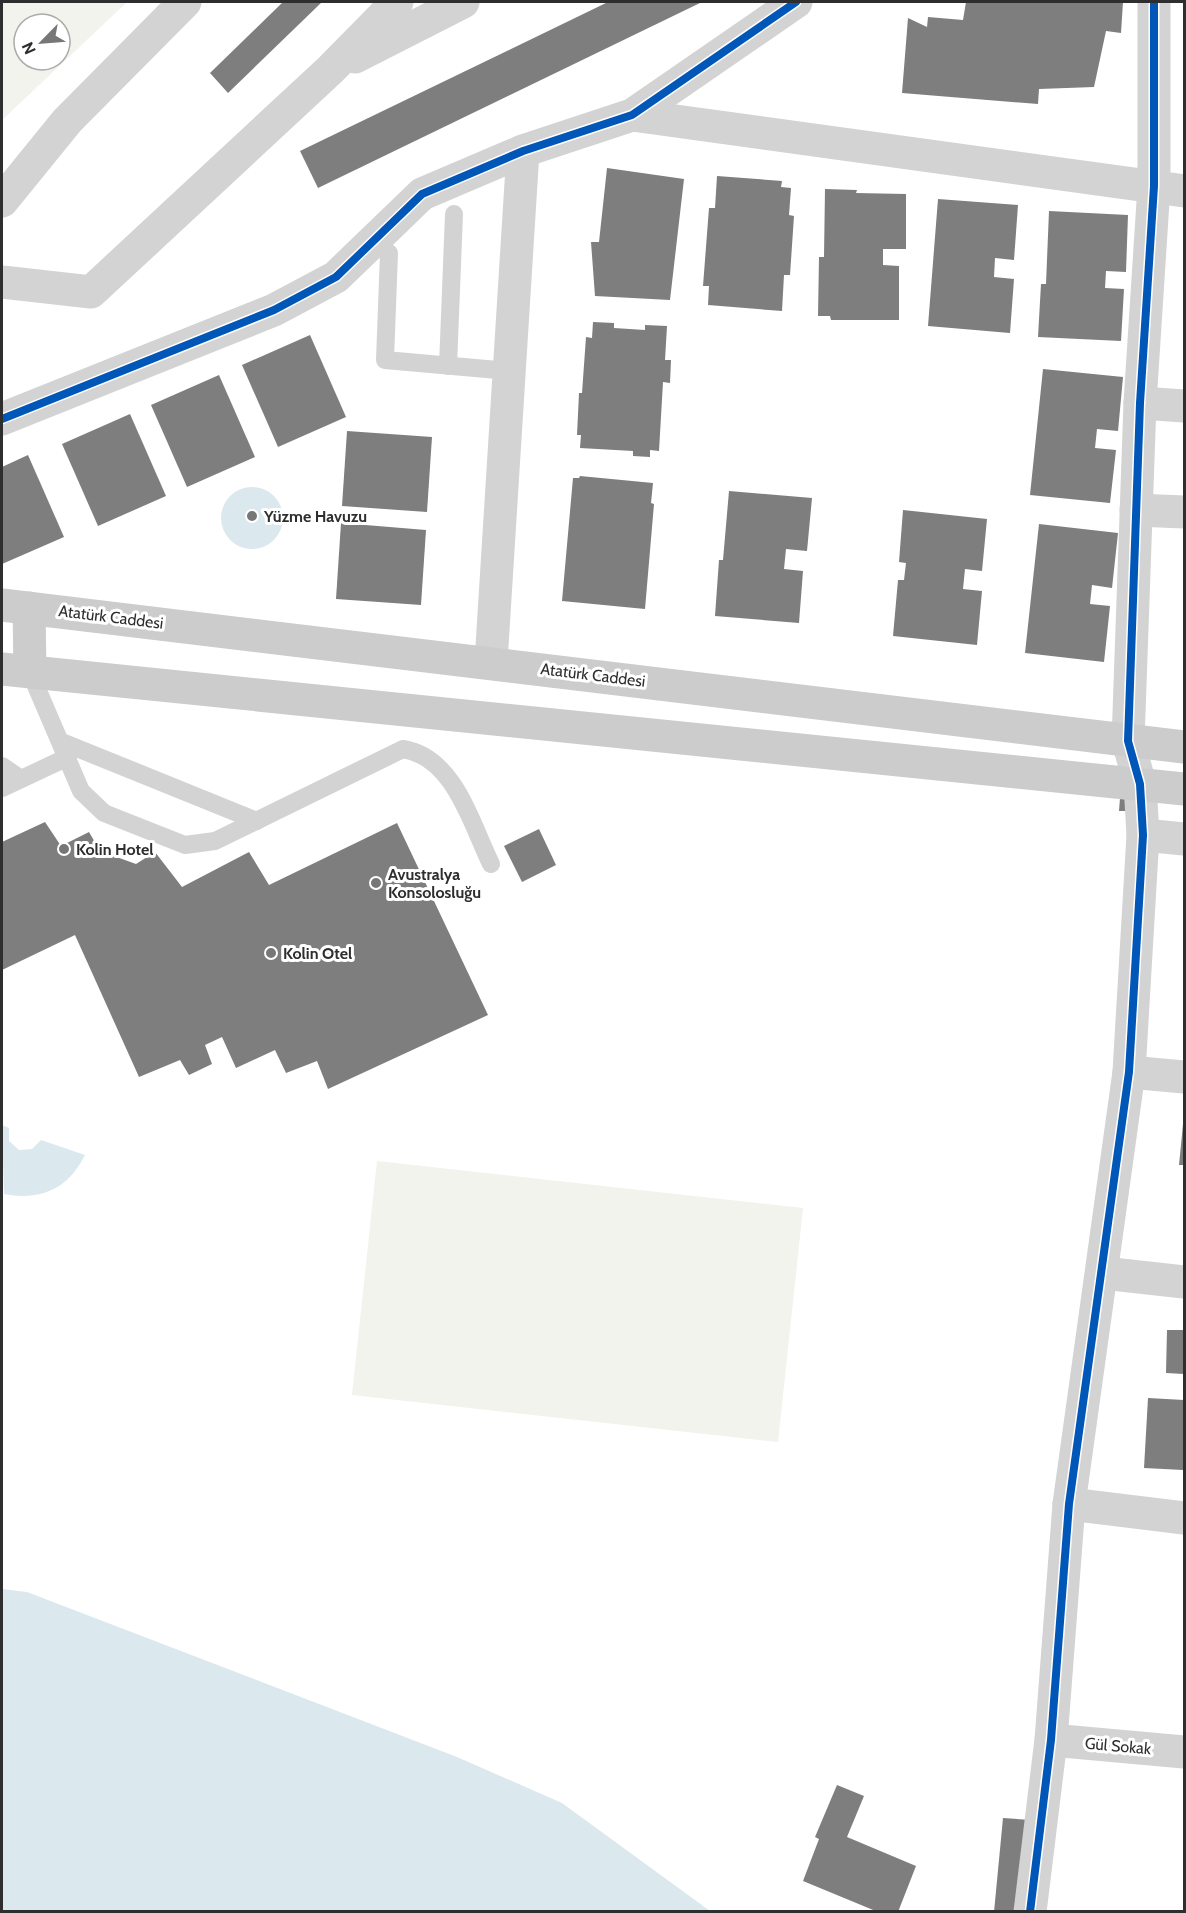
<svg xmlns="http://www.w3.org/2000/svg" width="1186" height="1913" font-family="Cabin,sans-serif">
  <rect width="100%" height="100%" fill="#fff"/>
  <g fill="#f1f3ec" fill-rule="evenodd">
    <path d="M2,2H127L2,120ZM24,24H60V60H24Z"/>
    <path d="M377,1161L803,1208L778,1442L352,1395Z"/>
  </g>
  <g fill="#dbe9ef">
    <circle cx="252" cy="518" r="31"/>
    <path d="M2,1125L9,1128V1141L19,1150L32,1149L41,1140L85,1155C68,1189 41,1201 4,1194Z"/>
    <path d="M2,1589L27,1592L457,1757L562,1803L710,1911H2Z"/>
  </g>
  <g fill="#7e7e7e">
    <path d="M283,2H322L228,93L210,73Z"/>
    <path d="M608,2H702L318,188L300,151Z"/>
    <path d="M966,2H1123L1121,33L1106,31L1094,87L1039,89L1038,104L902,93L908,18L927,27L928,17L963,20Z"/>
    <path d="M607,168L684,179L670,300L595,296L591,242H599Z"/>
    <path d="M717,176L782,181L781,187L791,188L789,215L794,216L790,275H784L782,311L708,305L709,286H703L709,208H715Z"/>
    <path d="M825,189L857,190L856,193L906,194V249H883V265L899,266V320H831L830,316H818L819,257H824Z"/>
    <path d="M938,199L1018,205L1014,260L995,258L994,277L1014,279L1010,333L928,326Z"/>
    <path d="M1049,211L1128,215L1126,272L1106,271L1105,288L1124,289L1121,341L1038,337L1041,284H1046Z"/>
    <path d="M593,322L614,323V328L645,330V325L667,326L665,360H671L670,383L663,382L659,451L650,450V457L633,456V451L580,448L581,435H577L579,393H582L586,337L592,338Z"/>
    <path d="M310,335L346,417L278,447L242,365Z"/>
    <path d="M1043,369L1123,377L1118,431L1097,429L1095,448L1116,450L1110,503L1030,495Z"/>
    <path d="M219,375L255,457L187,487L151,405Z"/>
    <path d="M130,414L166,496L98,526L62,444Z"/>
    <path d="M347,431L432,437L427,512L342,506Z"/>
    <path d="M28,455L64,537L2,564V467Z"/>
    <path d="M580,476L653,483L651,503L654,504L645,609L562,601L573,478H579Z"/>
    <path d="M729,491L812,498L807,551L786,549L784,569L803,571L799,623L715,616L719,560H723Z"/>
    <path d="M903,510L987,519L982,571L965,569L963,589L982,591L977,645L893,636L898,580H904L906,563L899,562Z"/>
    <path d="M341,523L426,530L421,605L336,599Z"/>
    <path d="M1039,524L1118,533L1112,588L1092,585L1090,604L1110,606L1104,662L1025,653Z"/>
    <path d="M1120,798L1134,799V811H1119Z"/>
    <path d="M45,822L61,846L89,832L100,851L136,864L155,852L182,887L249,852L269,885L397,823L488,1015L328,1089L317,1061L286,1073L275,1050L236,1068L222,1037L205,1045L212,1064L189,1075L180,1060L139,1077L75,935L2,970V842Z"/>
    <path d="M539,829L556,865L522,882L504,846Z"/>
    <path d="M1183,1124H1184V1165H1179Z"/>
    <path d="M1167,1330H1184V1374L1166,1373Z"/>
    <path d="M1148,1398L1184,1400L1183,1470L1144,1468Z"/>
    <path d="M837,1785L864,1796L847,1837L916,1866L898,1912H878L803,1881L819,1839L815,1837Z"/>
    <path d="M1003,1818L1031,1820L1021,1912H994Z"/>
  </g>
  <g fill="none" stroke-linecap="round" stroke-linejoin="round">
    <g stroke="#d3d3d3" stroke-width="18">
      <path d="M389,253L385,360L509,371"/>
      <path d="M448,366L454,214"/>
      <path d="M30,672L81,791L104,813L185,845L215,841L403,749C454,757 471,823 491,864"/>
      <path d="M62,742L257,821"/>
      <path d="M2,766L21,779"/>
      <path d="M2,788L68,757"/>
    </g>
    <g stroke="#d3d3d3" stroke-width="33">
      <path d="M355,57L463,2"/>
      <path d="M632,115L1184,191"/>
      <path d="M2,201L67,121L185,2"/>
      <path d="M2,282L91,292L330,70L397,2"/>
      <path d="M1140,403L1184,406"/>
      <path d="M2,419L274,310L336,277L422,194L523,151L632,115L796,2"/>
      <path d="M1136,510L1184,512"/>
      <path d="M491,662L523,151"/>
      <path d="M1143,835L1184,839"/>
      <path d="M1129,1072L1184,1077"/>
      <path d="M1103,1273L1184,1282"/>
      <path d="M1069,1504L1184,1518"/>
      <path d="M1051,1740L1184,1752"/>
      <path d="M1030,1912L1051,1740L1069,1504L1129,1072L1143,835L1140,784L1128,741L1140,403L1154,186V2"/>
    </g>
    <g stroke="#ccc" stroke-width="33">
      <path d="M2,605L1184,747"/>
      <path d="M29,608L30,672"/>
      <path d="M2,669L1184,789"/>
    </g>
    <g stroke="#fff" stroke-width="11">
      <g id="cycleway">
        <path d="M2,419L274,310L336,277L422,194L523,151L632,115L796,2"/>
        <path d="M1030,1912L1051,1740L1069,1504L1129,1072L1143,835L1140,784L1128,741L1140,403L1154,186V2"/>
      </g>
    </g>
    <use href="#cycleway" stroke="#0057b8" stroke-width="8"/>
  </g>
  <g fill="#777" stroke="#fff" stroke-width="2">
    <circle cx="252" cy="516" r="6"/>
    <circle cx="64" cy="849" r="6"/>
    <circle cx="376" cy="883" r="6"/>
    <circle cx="271" cy="953" r="6"/>
  </g>
  <g text-anchor="middle" dominant-baseline="central" stroke-width="6" stroke-linejoin="round" paint-order="stroke">
    <g font-size="16" font-weight="bold" fill="#2e2e2e" stroke="#fff" text-anchor="start">
      <text x="264" y="516">Yüzme Havuzu</text>
      <text x="76" y="849">Kolin Hotel</text>
      <text x="388" y="874">Avustralya<tspan x="388" dy="18">Konsolosluğu</tspan></text>
      <text x="283" y="953">Kolin Otel</text>
    </g>
    <g font-size="16" fill="#2e2e2e" stroke="#fff">
      <text transform="translate(111 617) rotate(7)">Atatürk Caddesi</text>
      <text transform="translate(593 675) rotate(7)">Atatürk Caddesi</text>
      <text transform="translate(1118 1746) rotate(5)">Gül Sokak</text>
    </g>
  </g>
  <rect width="1186" height="1913" fill="none" stroke="#2e2e2e" stroke-width="6"/>
  <g transform="translate(42 42) rotate(245)"><circle r="28" fill="#ffffff" stroke="#ababab" stroke-width="1.5"/>
  <path d="M0-4.5L10 22L0 15L-10 22Z" fill="#777777"/>
  <text y="-9" font-size="16" font-weight="bold" text-anchor="middle" fill="#2e2e2e">N</text>
  </g>
</svg>
